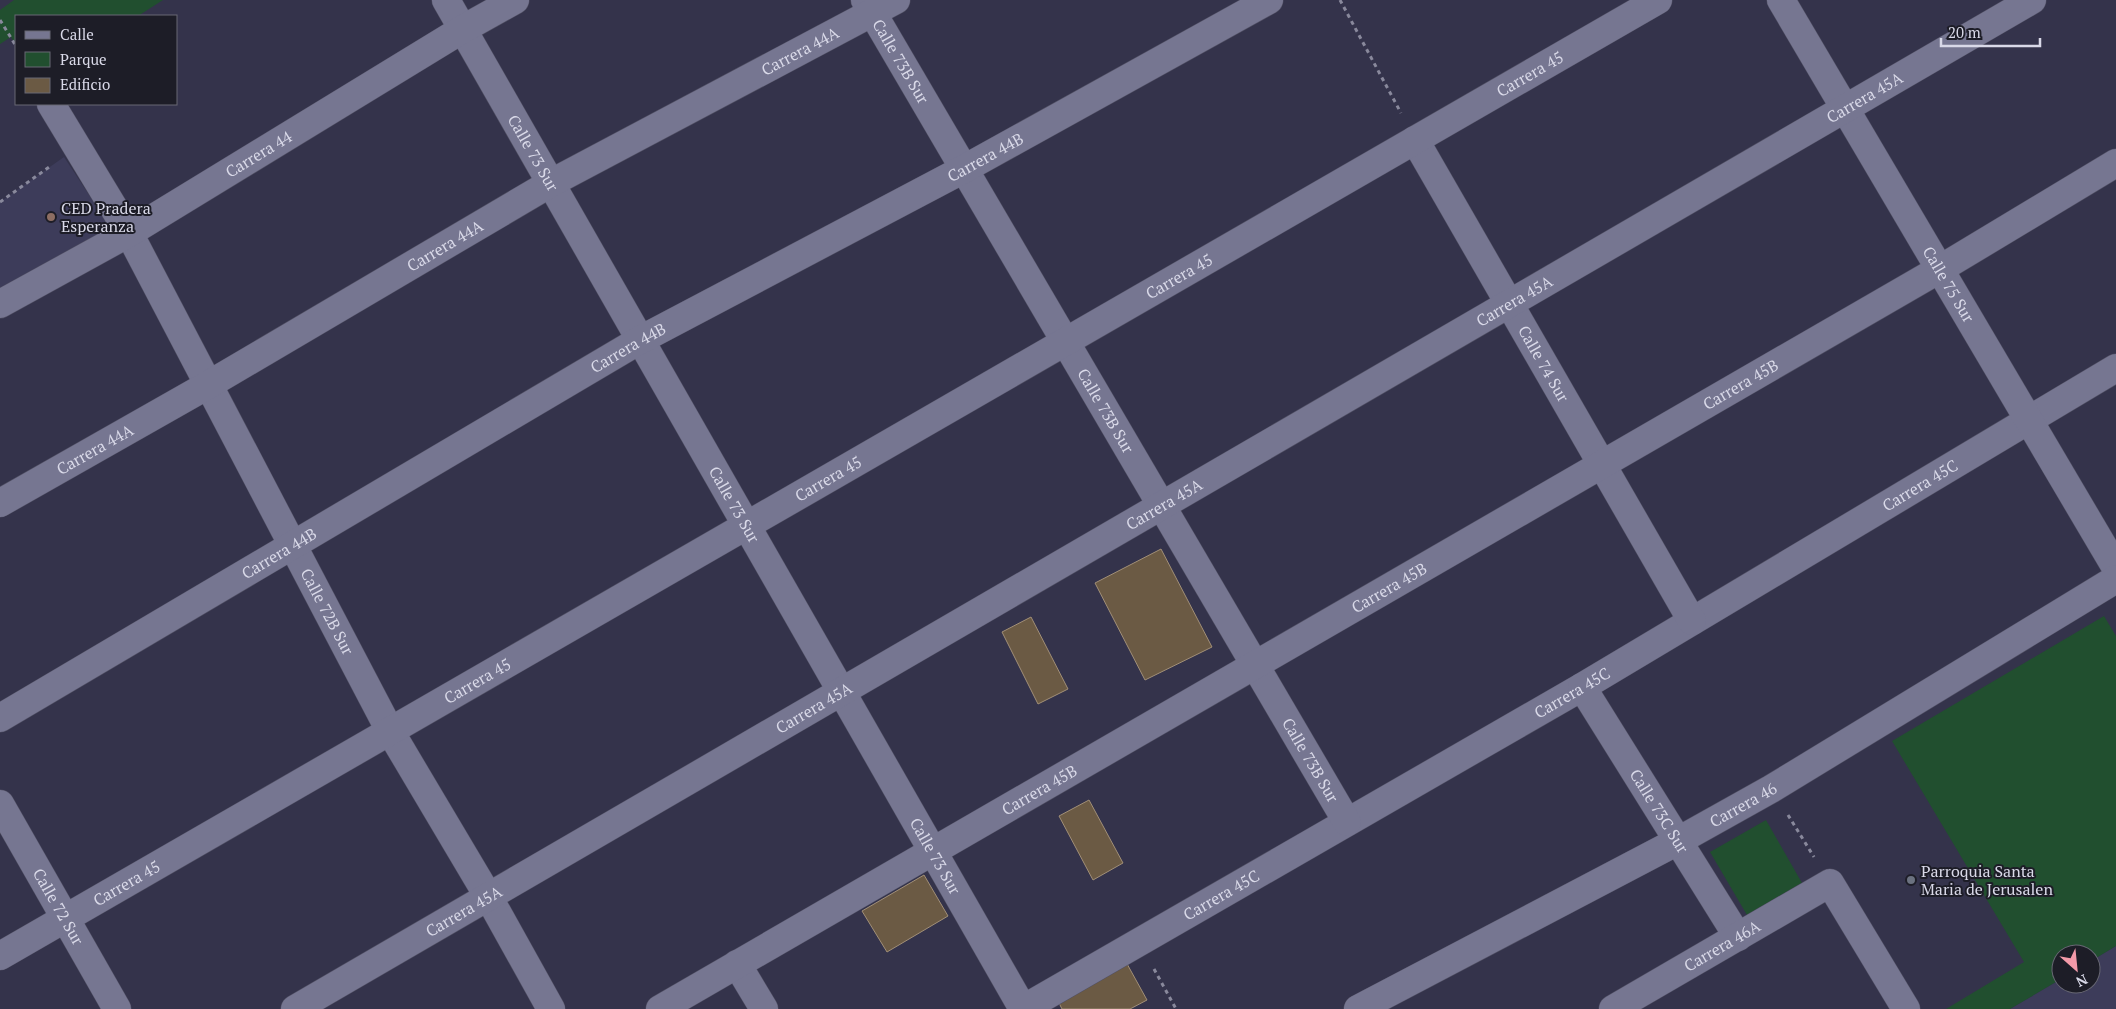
<svg xmlns="http://www.w3.org/2000/svg" width="2116" height="1009" font-family="'PT Serif',serif">
  <rect width="100%" height="100%" fill="#34334b"/>
  <g fill="#3d3c5a">
    <path d="M64,157L113,231L0,291V202Z"/>
    <path d="M2116,946V1009H2010L2061,979V984H2091V961Z"/>
  </g>
  <g fill="#214f2f">
    <path d="M14,0H163L138,16H16V46L11,37L0,44V10Z"/>
    <path d="M2104,616L2116,636V946L2091,961V954H2061V979L2010,1009H1946L2024,962L1892,741Z"/>
    <path d="M1766,820L1802,883L1747,915L1710,852Z"/>
  </g>
  <g fill="#6b5a44" stroke="#a18f77">
    <path d="M1161,549L1212,647L1145,680L1095,583Z"/>
    <path d="M1031,617L1068,689L1038,704L1002,632Z"/>
    <path d="M1089,800L1123,863L1093,880L1059,816Z"/>
    <path d="M924,875L948,916L887,952L862,911Z"/>
    <path d="M1126,962L1147,1000L1130,1009H1062L1058,1001Z"/>
  </g>
  <g fill="none" stroke-linecap="round" stroke-linejoin="round">
    <g stroke="#515064" stroke-width="29">
      <g id="minor">
        <path id="s1" d="M446,0L1023,1009L1582,687L2116,368"/>
        <path id="s2" d="M865,0L1347,822"/>
        <path id="s3" d="M1781,0L2116,568"/>
        <path id="s4" d="M51,104L129,233L390,731L488,896L551,1009"/>
        <path id="s5" d="M1415,140L1692,621"/>
        <path id="s6" d="M0,304L129,233L463,29L515,0"/>
        <path id="s7" d="M0,503L208,385L551,183L896,0"/>
        <path id="s8" d="M1582,687L1738,937"/>
        <path id="s9" d="M0,718L640,340L964,169L1269,0"/>
        <path id="s10" d="M0,804L117,1009"/>
        <path id="s11" d="M0,956L1658,0"/>
        <path d="M737,964L764,1009"/>
        <path id="s12" d="M295,1009L2032,0"/>
        <path id="s13" d="M660,1009L1940,269L2116,163"/>
        <path id="s14" d="M1358,1009L1678,841L1771,789L2116,579"/>
        <path id="s15" d="M1613,1009L1830,883L1906,1009"/>
      </g>
    </g>
    <g stroke="#89899c" stroke-width="3" stroke-dasharray="4 4" stroke-linecap="butt">
      <path d="M1340,0L1401,113"/>
      <path d="M0,20L16,46"/>
      <path d="M0,202L52,165"/>
      <path d="M1788,815L1814,857"/>
      <path d="M1154,969L1176,1009"/>
    </g>
    <use href="#minor" stroke="#767691" stroke-width="28"/>
  </g>
  <circle fill="#8d6e63" stroke="#1d1d27" stroke-width="2" cx="51" cy="217" r="5"/>
  <circle fill="#6b7280" stroke="#1d1d27" stroke-width="2" cx="1911" cy="880" r="5"/>
  <g text-anchor="middle" dominant-baseline="central" stroke-width="4" stroke-linejoin="round" paint-order="stroke">
    <g font-size="16" fill="#d9d9e8" stroke="#1d1d27">
      <text stroke="none"><textPath href="#s7" startOffset="919">Carrera 44A</textPath></text>
      <text stroke="none"><textPath href="#s2" startOffset="71">Calle 73B Sur</textPath></text>
      <text stroke="none"><textPath href="#s11" startOffset="1766">Carrera 45</textPath></text>
      <text stroke="none"><textPath href="#s12" startOffset="1815">Carrera 45A</textPath></text>
      <text stroke="none"><textPath href="#s1" startOffset="176">Calle 73 Sur</textPath></text>
      <text stroke="none"><textPath href="#s6" startOffset="299">Carrera 44</textPath></text>
      <text stroke="none"><textPath href="#s9" startOffset="1134">Carrera 44B</textPath></text>
      <text stroke="none"><textPath href="#s7" startOffset="514">Carrera 44A</textPath></text>
      <text stroke="none"><textPath href="#s11" startOffset="1361">Carrera 45</textPath></text>
      <text stroke="none"><textPath href="#s3" startOffset="330">Calle 75 Sur</textPath></text>
      <text stroke="none"><textPath href="#s12" startOffset="1410">Carrera 45A</textPath></text>
      <text stroke="none"><textPath href="#s9" startOffset="729">Carrera 44B</textPath></text>
      <text stroke="none"><textPath href="#s5" startOffset="258">Calle 74 Sur</textPath></text>
      <text stroke="none"><textPath href="#s13" startOffset="1248">Carrera 45B</textPath></text>
      <text stroke="none"><textPath href="#s2" startOffset="476">Calle 73B Sur</textPath></text>
      <text stroke="none"><textPath href="#s7" startOffset="109">Carrera 44A</textPath></text>
      <text stroke="none"><textPath href="#s11" startOffset="956">Carrera 45</textPath></text>
      <text stroke="none"><textPath href="#s1" startOffset="2201">Carrera 45C</textPath></text>
      <text stroke="none"><textPath href="#s1" startOffset="581">Calle 73 Sur</textPath></text>
      <text stroke="none"><textPath href="#s12" startOffset="1005">Carrera 45A</textPath></text>
      <text stroke="none"><textPath href="#s9" startOffset="324">Carrera 44B</textPath></text>
      <text stroke="none"><textPath href="#s13" startOffset="842">Carrera 45B</textPath></text>
      <text stroke="none"><textPath href="#s4" startOffset="578">Calle 72B Sur</textPath></text>
      <text stroke="none"><textPath href="#s11" startOffset="551">Carrera 45</textPath></text>
      <text stroke="none"><textPath href="#s1" startOffset="1796">Carrera 45C</textPath></text>
      <text stroke="none"><textPath href="#s12" startOffset="600">Carrera 45A</textPath></text>
      <text stroke="none"><textPath href="#s2" startOffset="881">Calle 73B Sur</textPath></text>
      <text stroke="none"><textPath href="#s13" startOffset="438">Carrera 45B</textPath></text>
      <text stroke="none"><textPath href="#s14" startOffset="436">Carrera 46</textPath></text>
      <text stroke="none"><textPath href="#s8" startOffset="146">Calle 73C Sur</textPath></text>
      <text stroke="none"><textPath href="#s1" startOffset="986">Calle 73 Sur</textPath></text>
      <text stroke="none"><textPath href="#s11" startOffset="146">Carrera 45</textPath></text>
      <text stroke="none"><textPath href="#s1" startOffset="1391">Carrera 45C</textPath></text>
      <text stroke="none"><textPath href="#s10" startOffset="118">Calle 72 Sur</textPath></text>
      <text stroke="none"><textPath href="#s12" startOffset="195">Carrera 45A</textPath></text>
      <text stroke="none"><textPath href="#s15" startOffset="126">Carrera 46A</textPath></text>
    </g>
    <g font-size="16" fill="#d9d9e8" stroke="#1d1d27" text-anchor="start">
      <text x="61" y="208">CED Pradera<tspan x="61" dy="18">Esperanza</tspan></text>
      <text x="1921" y="871">Parroquia Santa<tspan x="1921" dy="18">Maria de Jerusalen</tspan></text>
    </g>
  </g>
  <rect x="15" y="15" width="162" height="90" fill="#1d1d27" stroke="#686874"/>
  <rect x="25" y="31" width="25" height="8" fill="#767691" stroke="#686874"/>
  <text x="60" y="40" font-size="15" fill="#d9d9e8">Calle</text>
  <rect x="25" y="52" width="25" height="15" fill="#214f2f" stroke="#686874"/>
  <text x="60" y="65" font-size="15" fill="#d9d9e8">Parque</text>
  <rect x="25" y="78" width="25" height="15" fill="#6b5a44" stroke="#686874"/>
  <text x="60" y="90" font-size="15" fill="#d9d9e8">Edificio</text>
  <g transform="translate(2076 969) rotate(153)"><circle r="24" fill="#1d1d27" stroke="#686874"/>
  <path d="M0-4L9 19L0 12L-9 19Z" fill="#f39aa9"/>
  <text y="-8" font-size="14" font-weight="bold" text-anchor="middle" fill="#d9d9e8">N</text>
  </g>
  <path d="M1941 38v8h99v-8" fill="none" stroke="#d9d9e8" stroke-width="2.5"/>
  <text x="1948" y="38" font-size="15" fill="#d9d9e8" stroke="#1d1d27" stroke-width="4" paint-order="stroke">20 m</text>
</svg>
